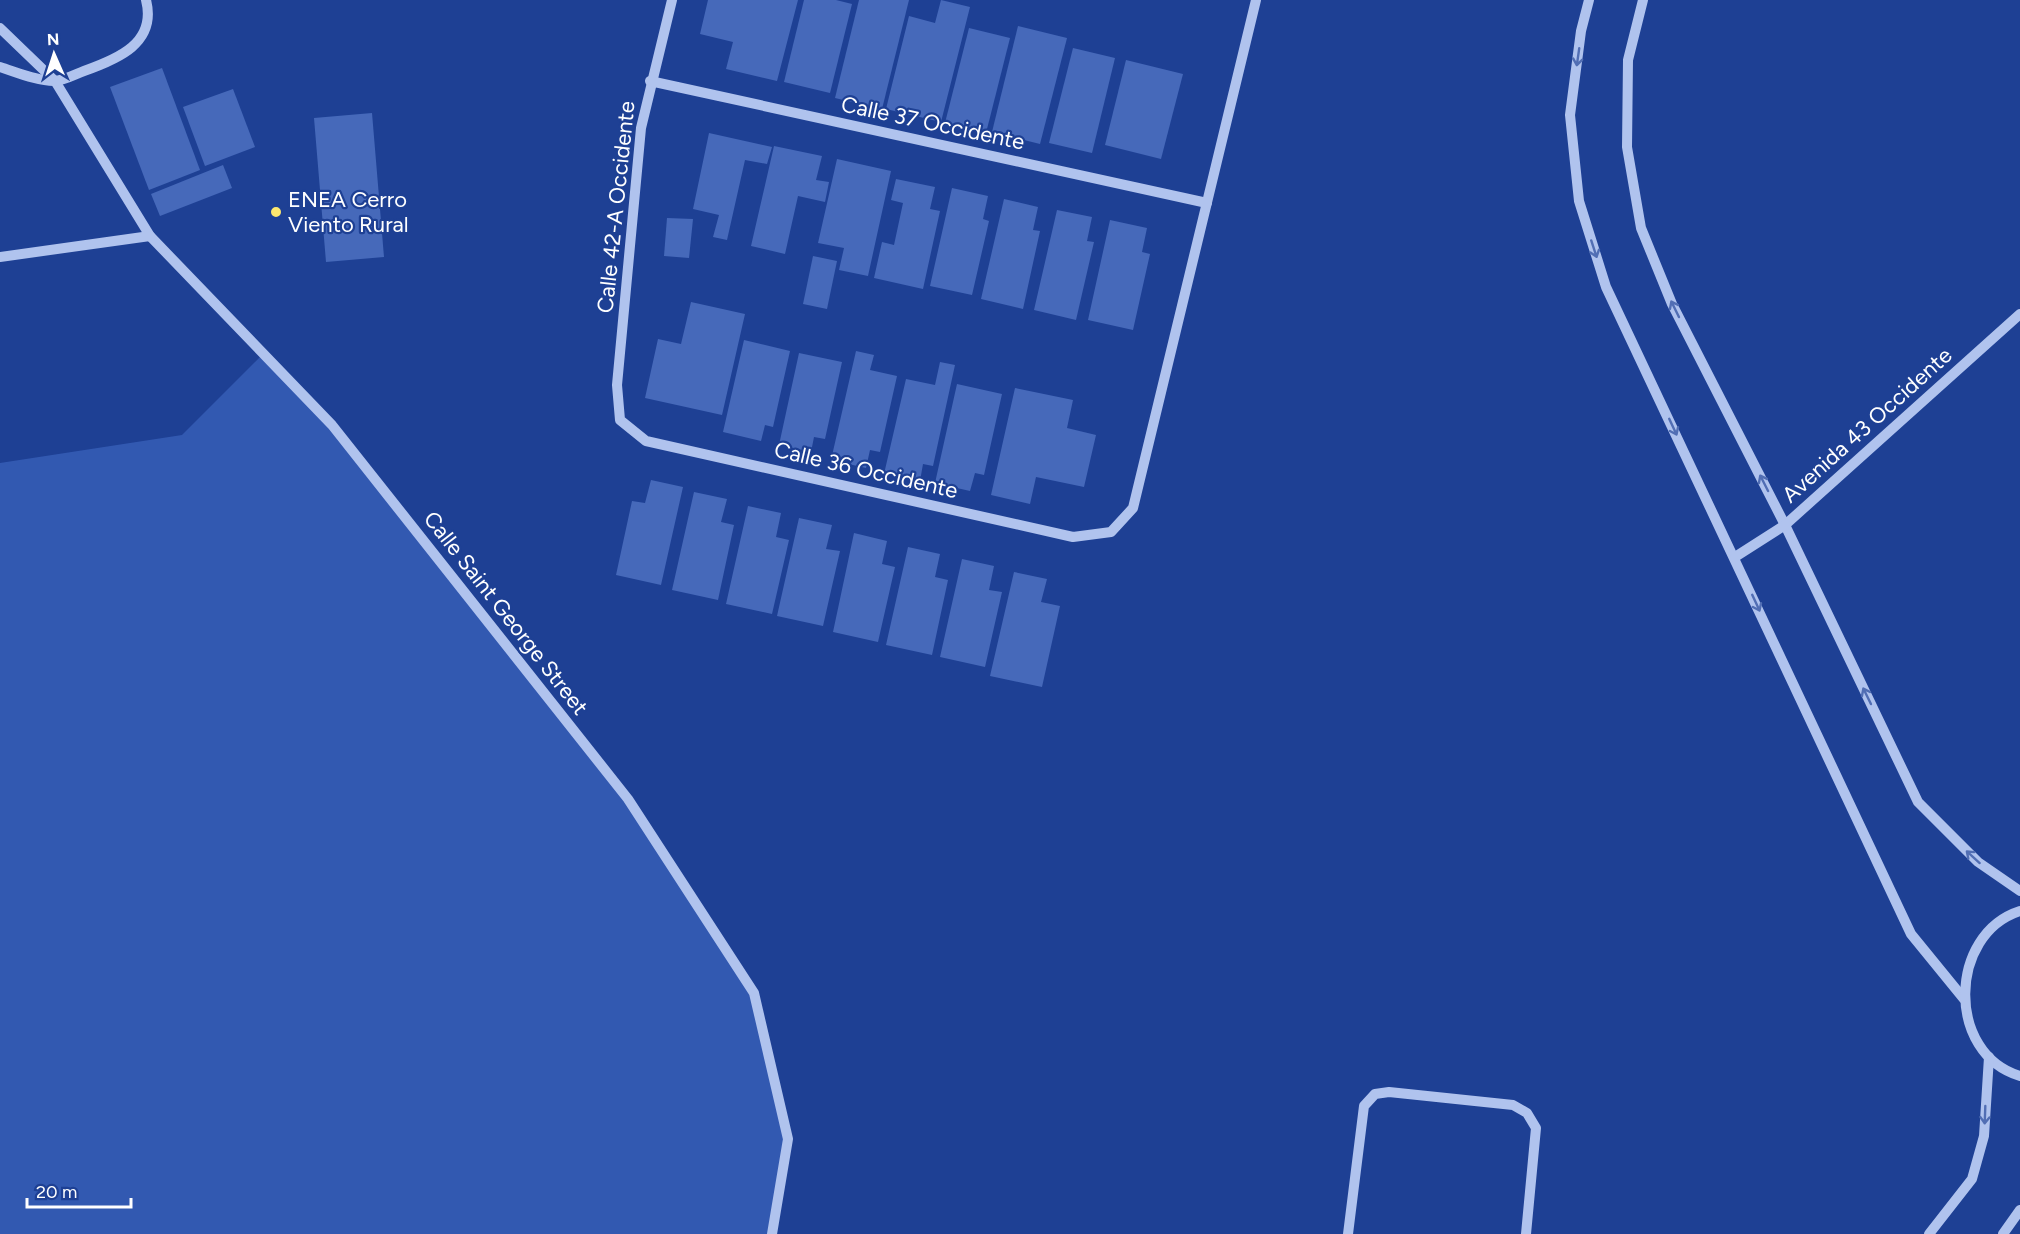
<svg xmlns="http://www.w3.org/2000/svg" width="2020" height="1234" font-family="Figtree,sans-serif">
  <rect width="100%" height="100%" fill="#1e4094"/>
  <path fill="#3259b1" d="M263,354L332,425L609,775L754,993L788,1139L772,1234H0V463L182,435Z"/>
  <g fill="#4669ba">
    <path d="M708,0H798L777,81L726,69L733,42L700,34Z"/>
    <path d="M804,0H836L852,4L830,93L784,82Z"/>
    <path d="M859,0H909L882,109L835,98Z"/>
    <path d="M941,0L970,7L941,122L886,109L909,16L935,23Z"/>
    <path d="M1018,26L1067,38L1040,144L992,132Z"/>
    <path d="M969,28L1010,38L986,133L945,123Z"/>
    <path d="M1073,48L1115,58L1092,153L1049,143Z"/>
    <path d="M1126,60L1183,74L1161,159L1105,145Z"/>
    <path d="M162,68L200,170L149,190L110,87Z"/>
    <path d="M233,89L255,147L205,166L183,107Z"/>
    <path d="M372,113L384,257L326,262L314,118Z"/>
    <path d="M709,133L772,147L767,164L745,160L727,240L713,237L719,215L693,209Z"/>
    <path d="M774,146L822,156L816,180L829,182L825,202L798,196L785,254L751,246Z"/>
    <path d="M837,159L891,171L868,276L839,270L844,248L818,243Z"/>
    <path d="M223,165L232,188L160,216L151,194Z"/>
    <path d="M896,179L935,187L930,209L940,211L923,289L874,278L882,242L894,245L903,203L891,200Z"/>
    <path d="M952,188L988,196L983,219L989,221L972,295L930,286Z"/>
    <path d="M1004,199L1038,207L1033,230L1040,231L1023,309L981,299Z"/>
    <path d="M1057,210L1092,217L1087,241L1094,242L1076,320L1034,310Z"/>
    <path d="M667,218L693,219L689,258L664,256Z"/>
    <path d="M1110,220L1147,228L1142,252L1150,254L1133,330L1088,320Z"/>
    <path d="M813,256L837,261L827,309L803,304Z"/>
    <path d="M691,302L745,314L722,415L645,398L658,339L681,344Z"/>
    <path d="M744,340L790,351L773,427L765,425L761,441L723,432Z"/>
    <path d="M856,351L874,355L870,370L897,376L880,452L870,450L866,468L831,460Z"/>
    <path d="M799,353L842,362L825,439L814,437L811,452L779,445Z"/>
    <path d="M940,362L955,365L933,466L923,464L920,481L884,474L906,379L935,385Z"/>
    <path d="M957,384L1002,394L984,475L975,473L970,491L935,483Z"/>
    <path d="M1015,388L1073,400L1067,428L1096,435L1084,487L1036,477L1030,504L991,495Z"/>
    <path d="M651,480L683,487L661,585L616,575L632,501L645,503Z"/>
    <path d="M694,492L727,499L721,522L734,525L718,600L672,590Z"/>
    <path d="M748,506L781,513L776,537L789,540L772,614L726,604Z"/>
    <path d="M799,518L832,525L826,549L840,551L823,626L777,616Z"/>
    <path d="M854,533L887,541L882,564L895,567L878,642L833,632Z"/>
    <path d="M908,547L940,554L935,577L948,580L932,655L886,645Z"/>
    <path d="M962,559L994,566L989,590L1002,592L985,667L940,657Z"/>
    <path d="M1014,572L1047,579L1041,602L1060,606L1042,687L990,676Z"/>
  </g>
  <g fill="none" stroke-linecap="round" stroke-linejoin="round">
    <g stroke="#b0c3ee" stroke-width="10">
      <path d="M672,0L641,128L617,385L620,420L646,441L1073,537L1111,532L1133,508L1256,0"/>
      <path d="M1589,0L1581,31L1570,115L1579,201L1606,287L1911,934L1964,999"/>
      <path d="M1643,0L1628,60L1627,147L1641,228L1672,304L1785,525L1918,802L1978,862L2020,891"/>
      <path d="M0,28L55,81L150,236L332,425L628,799L754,993L788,1139L772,1234"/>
      <path d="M0,67C16,72 37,81 54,81C63,81 76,74 84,71C118,59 157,43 146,0"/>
      <path d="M650,81L1207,203"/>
      <path d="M0,257L150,236"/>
      <path d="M1735,557L1785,525L2020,314"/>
      <path d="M2020,911C1948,934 1946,1054 2020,1076"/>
      <path d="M1348,1234L1364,1106L1375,1094L1389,1092L1513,1105L1527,1113L1536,1128L1526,1234"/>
      <path d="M1929,1234L1972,1179L1984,1136L1989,1057"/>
      <path d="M2003,1234L2020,1210"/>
    </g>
  </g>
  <defs><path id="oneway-shaft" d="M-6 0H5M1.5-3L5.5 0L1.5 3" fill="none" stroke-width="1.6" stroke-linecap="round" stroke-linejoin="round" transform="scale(1.5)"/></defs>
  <g stroke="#516eb4">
    <use href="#oneway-shaft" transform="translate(1578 57) rotate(98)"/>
    <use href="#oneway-shaft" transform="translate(1594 249) rotate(72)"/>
    <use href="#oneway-shaft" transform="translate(1675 309) rotate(-116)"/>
    <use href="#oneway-shaft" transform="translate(1673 427) rotate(65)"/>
    <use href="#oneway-shaft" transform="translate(1764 483) rotate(-117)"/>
    <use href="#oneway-shaft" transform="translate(1756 603) rotate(65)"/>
    <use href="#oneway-shaft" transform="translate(1867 696) rotate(-116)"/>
    <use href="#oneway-shaft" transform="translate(1973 857) rotate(-138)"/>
    <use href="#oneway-shaft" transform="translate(1985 1115) rotate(92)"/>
  </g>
  <circle fill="#fde86f" stroke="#1e4094" stroke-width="2" cx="276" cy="212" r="6"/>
  <g text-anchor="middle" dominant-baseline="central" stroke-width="4.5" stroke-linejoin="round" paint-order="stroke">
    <g font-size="22" fill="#fff" stroke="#1e4094">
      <text transform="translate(933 123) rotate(12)">Calle 37 Occidente</text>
      <text transform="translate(616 207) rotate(-84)">Calle 42-A Occidente</text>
      <text transform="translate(1867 425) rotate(-42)">Avenida 43 Occidente</text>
      <text transform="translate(866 470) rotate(13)">Calle 36 Occidente</text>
      <text transform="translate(506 613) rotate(52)">Calle Saint George Street</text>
    </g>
    <g font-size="22" fill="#fff" stroke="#1e4094" text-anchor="start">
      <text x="288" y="199">ENEA Cerro<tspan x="288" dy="25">Viento Rural</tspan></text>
    </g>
  </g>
  <g transform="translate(54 54) rotate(357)" stroke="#1e4094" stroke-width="4.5" paint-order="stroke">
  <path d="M0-4.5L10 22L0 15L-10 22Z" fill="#ffffff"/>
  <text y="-9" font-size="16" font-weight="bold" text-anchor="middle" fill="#ffffff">N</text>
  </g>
  <path d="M27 1198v9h104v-9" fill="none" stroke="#ffffff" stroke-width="3"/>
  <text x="36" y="1198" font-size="18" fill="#ffffff" stroke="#1e4094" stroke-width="4.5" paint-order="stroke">20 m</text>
</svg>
